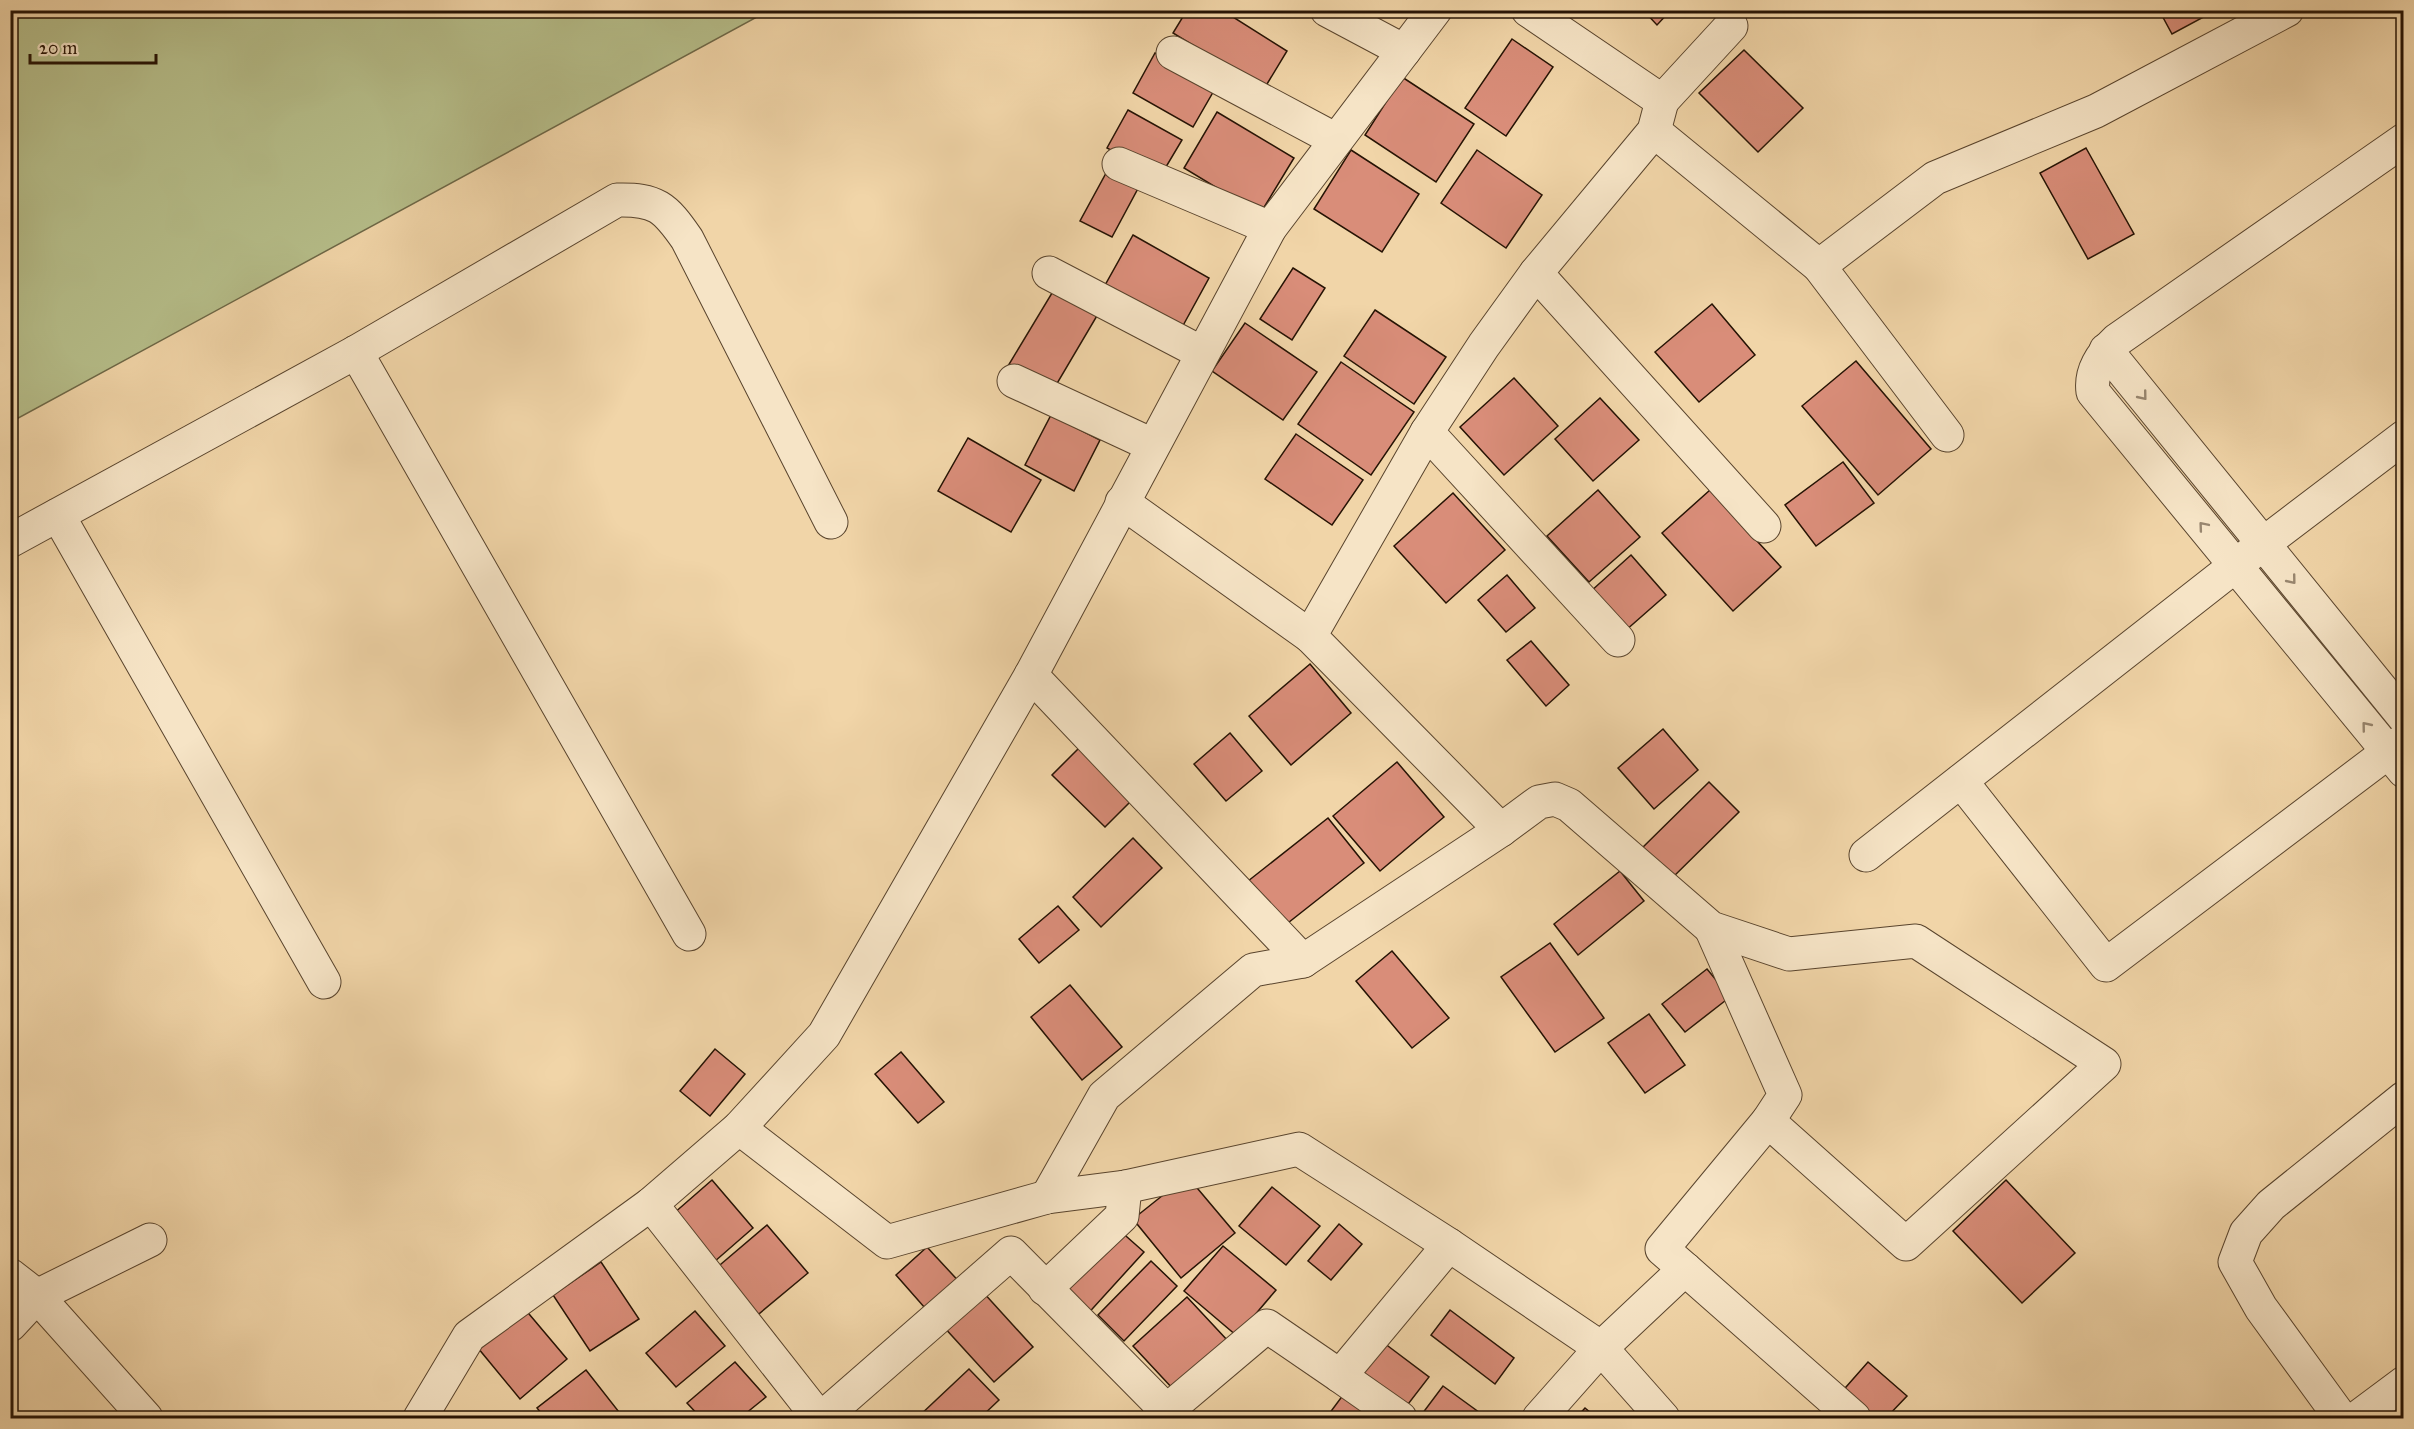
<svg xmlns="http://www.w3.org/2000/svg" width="2414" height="1429" font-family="'IM FELL Great Primer',serif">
  <rect width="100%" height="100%" fill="#f1d5a8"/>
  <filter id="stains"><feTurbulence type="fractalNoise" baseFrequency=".00333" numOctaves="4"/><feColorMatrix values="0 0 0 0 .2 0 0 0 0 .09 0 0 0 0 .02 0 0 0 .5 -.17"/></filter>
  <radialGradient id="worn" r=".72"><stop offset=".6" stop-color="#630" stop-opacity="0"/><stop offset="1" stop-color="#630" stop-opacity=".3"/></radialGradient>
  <path fill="#b6be8a" stroke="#6e6847" stroke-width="1.5" d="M11,10H768V11L11,422Z"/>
  <g fill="#d98d79" stroke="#261304" stroke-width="1.5">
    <path d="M1187,10H1222L1287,51L1264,89L1173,33Z"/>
    <path d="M1563,10H1575L1570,16Z"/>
    <path d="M1643,10H1671L1657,25Z"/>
    <path d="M2159,10H2212L2213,12L2172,34Z"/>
    <path d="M1512,39L1553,67L1506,136L1465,108Z"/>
    <path d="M1744,50L1803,108L1758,152L1699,93Z"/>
    <path d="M1155,53L1216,87L1193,127L1133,93Z"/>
    <path d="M1402,77L1474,124L1436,182L1365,135Z"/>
    <path d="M1128,110L1182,140L1160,177L1107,148Z"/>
    <path d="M1217,112L1294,158L1260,214L1184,168Z"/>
    <path d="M2086,148L2134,234L2088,259L2040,173Z"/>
    <path d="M1351,150L1419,194L1382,252L1314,209Z"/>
    <path d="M1477,150L1542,195L1506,248L1441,203Z"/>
    <path d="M1111,164L1142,181L1112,237L1080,221Z"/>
    <path d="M1133,235L1209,278L1180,331L1104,287Z"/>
    <path d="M1293,268L1325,288L1292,340L1260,319Z"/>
    <path d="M1058,283L1101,309L1052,392L1008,366Z"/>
    <path d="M1712,304L1755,355L1699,402L1655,352Z"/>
    <path d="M1375,310L1446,357L1414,404L1344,356Z"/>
    <path d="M1245,323L1317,372L1283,420L1212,371Z"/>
    <path d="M1856,361L1931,449L1878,495L1802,406Z"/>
    <path d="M1341,362L1414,412L1371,475L1298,424Z"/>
    <path d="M1514,378L1558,426L1504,475L1460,427Z"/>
    <path d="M1600,398L1639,440L1593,481L1555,439Z"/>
    <path d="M1051,415L1100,440L1074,491L1025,465Z"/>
    <path d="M1296,434L1363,480L1332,525L1265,479Z"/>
    <path d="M968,438L1041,480L1011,532L938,491Z"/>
    <path d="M1843,462L1874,503L1816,546L1785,505Z"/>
    <path d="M1598,490L1640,537L1589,582L1547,536Z"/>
    <path d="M1710,490L1781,567L1733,611L1662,533Z"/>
    <path d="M1453,493L1505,550L1446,603L1394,546Z"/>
    <path d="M1631,555L1666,595L1625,631L1590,592Z"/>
    <path d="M1507,575L1535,608L1506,632L1478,600Z"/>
    <path d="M1531,641L1569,685L1546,706L1507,660Z"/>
    <path d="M1310,664L1351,713L1291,765L1249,716Z"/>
    <path d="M1663,729L1698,770L1654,809L1618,768Z"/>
    <path d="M1230,733L1262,771L1226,801L1194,764Z"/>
    <path d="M1081,746L1134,798L1105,827L1052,775Z"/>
    <path d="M1397,762L1444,817L1380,871L1333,816Z"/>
    <path d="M1709,782L1739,812L1667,883L1637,853Z"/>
    <path d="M1328,818L1364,863L1279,930L1243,885Z"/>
    <path d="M1133,838L1162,868L1101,927L1073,897Z"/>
    <path d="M1620,871L1644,901L1578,955L1554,924Z"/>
    <path d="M1058,906L1079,930L1039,963L1019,939Z"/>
    <path d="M1550,943L1604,1018L1555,1052L1501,977Z"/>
    <path d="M1392,951L1449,1018L1412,1048L1356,981Z"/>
    <path d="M1707,969L1730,997L1685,1032L1662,1004Z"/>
    <path d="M1070,985L1122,1047L1082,1080L1031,1017Z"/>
    <path d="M1649,1014L1685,1065L1645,1093L1608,1043Z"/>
    <path d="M715,1049L745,1074L710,1116L680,1091Z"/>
    <path d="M901,1052L944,1102L918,1123L875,1074Z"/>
    <path d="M1187,1176L1235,1233L1181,1278L1133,1219Z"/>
    <path d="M712,1180L753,1228L714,1262L673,1214Z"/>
    <path d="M2006,1180L2075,1253L2022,1303L1953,1231Z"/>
    <path d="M1272,1187L1320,1226L1286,1265L1239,1226Z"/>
    <path d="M1339,1224L1362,1244L1331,1280L1308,1261Z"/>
    <path d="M767,1225L808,1273L754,1318L714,1270Z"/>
    <path d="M1118,1229L1144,1252L1084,1318L1058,1295Z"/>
    <path d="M1223,1246L1276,1290L1237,1336L1184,1291Z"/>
    <path d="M927,1247L964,1287L932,1316L896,1275Z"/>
    <path d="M1151,1261L1177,1286L1124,1341L1098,1315Z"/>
    <path d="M601,1262L639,1319L590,1351L553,1295Z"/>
    <path d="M982,1291L1033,1347L994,1382L943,1326Z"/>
    <path d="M1187,1297L1228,1341L1174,1390L1133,1346Z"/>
    <path d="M524,1308L567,1359L520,1399L478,1348Z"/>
    <path d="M1450,1310L1514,1358L1495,1384L1431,1335Z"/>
    <path d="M695,1311L725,1346L676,1387L646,1353Z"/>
    <path d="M1380,1340L1429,1377L1402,1412L1353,1374Z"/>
    <path d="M735,1362L766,1397L740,1418H701L687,1403Z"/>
    <path d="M1868,1362L1907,1396L1886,1418H1866L1839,1395Z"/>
    <path d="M969,1369L999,1400L980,1418H917Z"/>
    <path d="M586,1370L619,1412L611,1418H545L537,1408Z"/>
    <path d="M1443,1386L1487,1418H1419Z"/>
    <path d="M1349,1387L1372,1405L1361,1418H1326Z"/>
    <path d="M1585,1408L1597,1418H1576Z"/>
  </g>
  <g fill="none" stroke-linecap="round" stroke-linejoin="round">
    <g stroke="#59442d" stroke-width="35">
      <g id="minor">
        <path d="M1327,10L1404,51"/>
        <path d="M1173,53L1336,140"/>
        <path d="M1662,101L1731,26"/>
        <path d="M1654,131L1819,266L1935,178L2096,111L2287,10"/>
        <path d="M2404,140L2117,340C2102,354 2090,371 2093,392L2404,771"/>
        <path d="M1119,164L1270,228"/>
        <path d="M1819,266L1947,435"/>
        <path d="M1049,273L1202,353"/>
        <path d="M1536,273L1764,526"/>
        <path d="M2106,350L2404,717"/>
        <path d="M356,352L689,934"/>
        <path d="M1014,381L1152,445"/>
        <path d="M1427,432L1618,640"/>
        <path d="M1122,502L1310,636"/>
        <path d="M58,515L324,982"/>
        <path d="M10,541L356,352L617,200C656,199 665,207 687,239L831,522"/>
        <path d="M1031,675L1303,961"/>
        <path d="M1961,781L2106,965L2404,740"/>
        <path d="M1501,830L1310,636L1427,432L1484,345L1536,273L1654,131L1662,101L1528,10"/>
        <path d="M1866,855L2263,544L2404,437"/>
        <path d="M739,1128L887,1242L1047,1197L1125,1187L1299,1149L1449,1245L1601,1348L1663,1418"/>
        <path d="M1047,1197L1104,1096L1253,970L1303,961L1501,830L1539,802L1555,799L1569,805L1711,928L1789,954L1916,941L2104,1064L1906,1244L1768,1121"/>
        <path d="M651,1204L819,1418"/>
        <path d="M1685,1269L1854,1418"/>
        <path d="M10,1275L37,1296L146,1418"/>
        <path d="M1045,1289L1122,1216L1125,1187"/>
        <path d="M10,1325L37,1296L150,1240"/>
        <path d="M1340,1376L1400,1418"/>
        <path d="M420,1418L469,1336L651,1204L739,1128L824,1035L1031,675L1270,228L1435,10"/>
        <path d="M822,1418L1011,1253L1167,1411"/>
        <path d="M1158,1418L1267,1326L1340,1376L1449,1245"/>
        <path d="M1539,1418L1601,1348L1685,1269L1662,1249L1768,1121L1785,1095L1711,928"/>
        <path d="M2341,1418L2261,1308L2235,1262L2246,1233L2271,1205L2404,1098"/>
        <path d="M2357,1418L2404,1383"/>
      </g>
    </g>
    <use href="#minor" stroke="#f6e4c6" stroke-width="33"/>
  </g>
  <defs><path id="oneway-chevron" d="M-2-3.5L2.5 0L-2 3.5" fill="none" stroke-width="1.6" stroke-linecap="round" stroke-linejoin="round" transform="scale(1.5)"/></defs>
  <g stroke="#98866f">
    <use href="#oneway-chevron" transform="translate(2143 396) rotate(51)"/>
    <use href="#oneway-chevron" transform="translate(2203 526) rotate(-130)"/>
    <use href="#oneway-chevron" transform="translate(2292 580) rotate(51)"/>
    <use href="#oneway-chevron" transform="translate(2366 726) rotate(-129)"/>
  </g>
  <rect width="2414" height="1429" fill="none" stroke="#f1d5a8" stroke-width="36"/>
  <rect x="12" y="12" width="2390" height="1405" fill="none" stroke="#261304" stroke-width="3"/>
  <rect x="18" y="18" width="2378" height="1393" fill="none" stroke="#261304" stroke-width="1.5"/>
  <path d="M30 54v9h126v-9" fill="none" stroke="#261304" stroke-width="3"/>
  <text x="39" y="54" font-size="18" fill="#261304" stroke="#f6e4c6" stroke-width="4.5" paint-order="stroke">20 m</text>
  <rect width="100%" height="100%" filter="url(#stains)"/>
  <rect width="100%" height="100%" fill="url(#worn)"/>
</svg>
